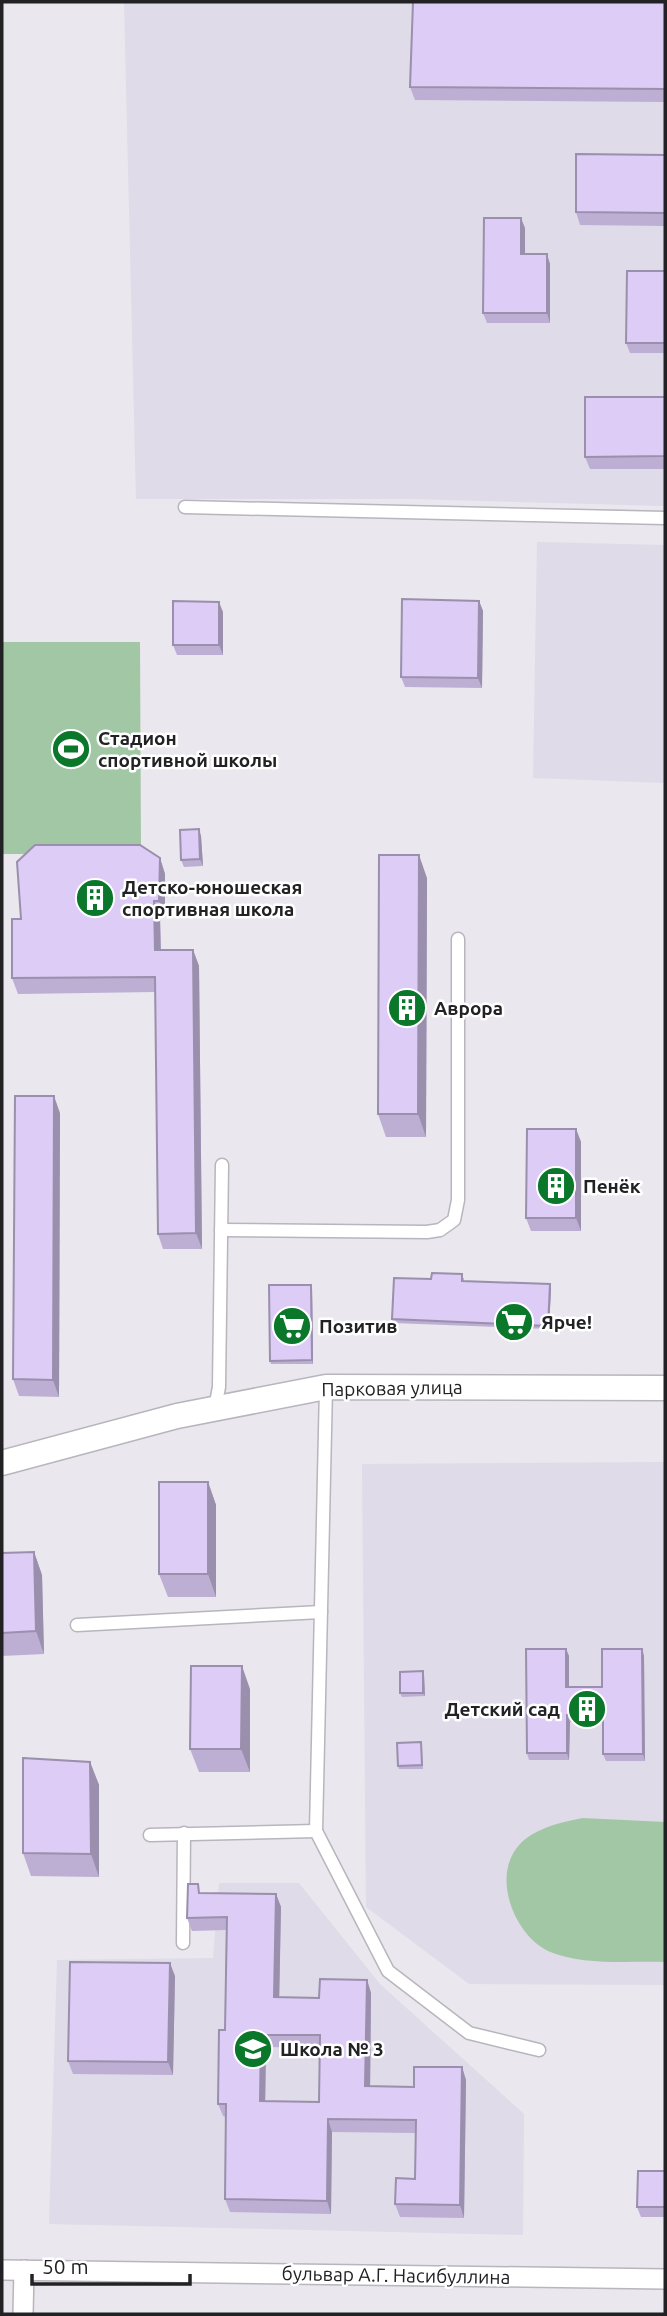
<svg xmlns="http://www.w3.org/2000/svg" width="667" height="2316" font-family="Ubuntu,sans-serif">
  <rect width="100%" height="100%" fill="#eae7ee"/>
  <g fill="#dfdbe8">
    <path d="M124,2H665V506L413,499H136Z"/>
    <path d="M537,542L665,545V783L533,778Z"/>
    <path d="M665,1462V1985L469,1984L366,1907L362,1464Z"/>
    <path d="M219,1883H299L380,1984L524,2114L523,2235L49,2224L57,1960L213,1958Z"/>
  </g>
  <g fill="#a2c7a5">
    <path d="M2,642H140L141,854H2Z"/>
    <path d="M583,1818L665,1822V1962C628,1961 582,1966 548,1951C515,1935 493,1880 516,1849C530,1829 561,1822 583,1818Z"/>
  </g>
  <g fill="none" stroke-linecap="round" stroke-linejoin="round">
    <g stroke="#b8b5bc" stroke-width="15">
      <g id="service">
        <path d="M185,507L665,518"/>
        <path d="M221,1230L427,1232L440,1230L454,1220L458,1200V939"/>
        <path d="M326,1387L316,1831L388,1971L469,2033L539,2050"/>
        <path d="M215,1408L219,1387L222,1165"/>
        <path d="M77,1625L321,1612"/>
        <path d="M150,1835L316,1831"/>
        <path d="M183,1943L184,1833"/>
      </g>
    </g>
    <g stroke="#b8b5bc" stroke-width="22">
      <g id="pedestrian">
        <path d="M2,2270L665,2279"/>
        <path d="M23,2314L24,2270"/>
      </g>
    </g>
    <g stroke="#b8b5bc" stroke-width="27">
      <path id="minor" d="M2,1463L177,1416L326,1387L665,1388"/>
    </g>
    <use href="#service" stroke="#fff" stroke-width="12"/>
    <use href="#pedestrian" stroke="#fff" stroke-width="19"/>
    <use href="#minor" stroke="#fff" stroke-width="24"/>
  </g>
  <g fill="#bdafd4" fill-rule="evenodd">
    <path d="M665,2V102L415,100L410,87Z"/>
    <path d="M665,155V226L580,225L576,212Z"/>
    <path d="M525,228V254L550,264V323H487L483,313Z"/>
    <path d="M665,271V353H630L626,343Z"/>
    <path d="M665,397V469H590L585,457Z"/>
    <path d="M479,601L483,611L482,688L405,687L401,677Z"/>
    <path d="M223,612V655H177L173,645Z"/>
    <path d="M201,836L203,866L184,867L181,860Z"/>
    <path d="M160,858L165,874V917H160L161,950H193L199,966L202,1249H163L158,1234L155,992L18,994L12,978L21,919Z"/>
    <path d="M427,878L426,1137H386L378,1114Z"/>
    <path d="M60,1113L59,1397L19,1396L13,1379Z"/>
    <path d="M576,1129L581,1142V1231H531L526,1218Z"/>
    <path d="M464,1278V1281L550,1284L551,1288L549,1329L393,1323L392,1319L431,1279Z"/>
    <path d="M311,1285L312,1288L313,1364H271L270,1361Z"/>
    <path d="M208,1482L216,1505V1597H168L159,1574Z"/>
    <path d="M34,1552L42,1575L44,1654L2,1656V1553Z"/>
    <path d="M566,1649L569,1656V1687H602L642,1649L644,1656L645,1761H606L603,1754V1723L570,1722L569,1760H529L527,1753Z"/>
    <path d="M423,1671L424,1675L425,1696L402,1697L400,1693Z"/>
    <path d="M250,1689V1772H199L190,1749Z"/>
    <path d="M421,1742L422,1746L423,1769H399L398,1766Z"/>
    <path d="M90,1762L99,1785V1877L31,1876L23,1853Z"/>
    <path d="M202,1893L276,1894L281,1907L279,1997L319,1998L367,1980L371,1993L370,2086L414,2087L462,2067L466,2080L464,2218L400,2217L395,2204L415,2179V2133L332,2132L331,2214L230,2212L225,2199L226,2117L223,2116L218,2104L225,2030L226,1930L192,1931L187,1918ZM266,2047L320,2048L319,2102L265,2101Z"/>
    <path d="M175,1976L173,2075L73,2074L68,2061Z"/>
    <path d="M665,2171V2217H641L637,2207Z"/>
  </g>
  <g fill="#9a8fac">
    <path d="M521,218L525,228V264L521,254Z"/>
    <path d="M547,254L550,264V323L547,313Z"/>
    <path d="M479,601L483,611L482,688L478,678Z"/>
    <path d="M219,602L223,612V655L219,645Z"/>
    <path d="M199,829L201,836L203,866L200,859Z"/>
    <path d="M419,855L427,878L426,1137L418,1114Z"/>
    <path d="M160,858L165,874V917L159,901Z"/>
    <path d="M154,901L160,917L161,966L155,950Z"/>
    <path d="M193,950L199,966L202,1249L196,1233Z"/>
    <path d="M54,1096L60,1113L59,1397L53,1380Z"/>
    <path d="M576,1129L581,1142V1231L576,1218Z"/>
    <path d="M550,1284L551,1288L549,1329L548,1326Z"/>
    <path d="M311,1285L312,1288L313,1364L312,1360Z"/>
    <path d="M208,1482L216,1505V1597L208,1574Z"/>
    <path d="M34,1552L42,1575L44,1654L36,1631Z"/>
    <path d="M566,1649L569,1656V1694L566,1687Z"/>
    <path d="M642,1649L644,1656L645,1761L643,1754Z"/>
    <path d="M242,1666L250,1689V1772L241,1749Z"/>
    <path d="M423,1671L424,1675L425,1696L423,1693Z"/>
    <path d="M567,1715L570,1722L569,1760L567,1753Z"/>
    <path d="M90,1762L99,1785V1877L91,1854Z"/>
    <path d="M276,1894L281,1907L279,2010L274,1997Z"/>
    <path d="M170,1963L175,1976L173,2075L168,2062Z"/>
    <path d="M367,1980L371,1993L370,2099L365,2086Z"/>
    <path d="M261,2035L266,2047L265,2113L260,2101Z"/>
    <path d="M462,2067L466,2080L464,2218L460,2205Z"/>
    <path d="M328,2119L332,2132L331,2214L327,2201Z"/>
  </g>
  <g fill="#dcccf6" stroke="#9a8fac" stroke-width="2" fill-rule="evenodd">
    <path d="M413,2H665V89L410,87Z"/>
    <path d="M576,154L665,155V213L576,212Z"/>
    <path d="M484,218H521V254H547V313H483Z"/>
    <path d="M627,271H665V343H626Z"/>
    <path d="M585,397H665V456L585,457Z"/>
    <path d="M402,599L479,601L478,678L401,677Z"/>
    <path d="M173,601L219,602V645H173Z"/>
    <path d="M199,829L200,859L181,860L180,830Z"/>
    <path d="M35,845H140L160,858L159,901H154L155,950H193L196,1233L158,1234L155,977L12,978V919H21L17,862Z"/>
    <path d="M379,855H419L418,1114H378Z"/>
    <path d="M15,1096H54L53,1380L13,1379Z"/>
    <path d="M527,1129H576V1218H526Z"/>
    <path d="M432,1273L462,1274V1281L550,1284L548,1326L392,1319L394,1278L431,1279Z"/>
    <path d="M269,1285H311L312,1360L270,1361Z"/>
    <rect x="159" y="1482" width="49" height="92"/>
    <path d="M34,1552L36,1631L2,1633V1553Z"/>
    <path d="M526,1649H566V1687H602V1649H642L643,1754H603V1716L567,1715V1753H527Z"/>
    <path d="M191,1666H242L241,1749H190Z"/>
    <path d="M423,1671V1693H400V1672Z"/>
    <path d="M421,1742L422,1765L398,1766L397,1743Z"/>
    <path d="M23,1758L90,1762L91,1854L23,1853Z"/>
    <path d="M188,1884H198L199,1893L276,1894L274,1997L319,1998L320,1979L367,1980L365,2086L414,2087V2067H462L460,2205L395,2204L396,2178L415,2179L416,2120L328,2119L327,2201L225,2199L226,2104H218L219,2030H225L227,1917L187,1918ZM261,2035H320L319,2102L260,2101Z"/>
    <path d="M70,1962L170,1963L168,2062L68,2061Z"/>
    <path d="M638,2171H665V2207H637Z"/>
  </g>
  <defs>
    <g id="stadium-disc" transform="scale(2.0125)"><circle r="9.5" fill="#0a772a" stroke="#fff"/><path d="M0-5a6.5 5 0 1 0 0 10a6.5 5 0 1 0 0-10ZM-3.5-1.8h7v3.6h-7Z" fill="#fff"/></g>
    <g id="building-disc" transform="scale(2.0125)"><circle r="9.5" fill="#0a772a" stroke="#fff"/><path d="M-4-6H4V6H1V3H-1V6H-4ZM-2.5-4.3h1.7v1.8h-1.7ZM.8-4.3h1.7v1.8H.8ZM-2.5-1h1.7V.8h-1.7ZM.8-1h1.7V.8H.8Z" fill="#fff"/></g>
    <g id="supermarket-disc" transform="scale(2.0125)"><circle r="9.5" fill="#0a772a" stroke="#fff"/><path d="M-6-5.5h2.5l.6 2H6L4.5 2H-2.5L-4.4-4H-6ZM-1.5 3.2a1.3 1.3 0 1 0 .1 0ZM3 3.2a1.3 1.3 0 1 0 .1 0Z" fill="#fff"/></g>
    <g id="school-disc" transform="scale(2.0125)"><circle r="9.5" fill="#0a772a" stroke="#fff"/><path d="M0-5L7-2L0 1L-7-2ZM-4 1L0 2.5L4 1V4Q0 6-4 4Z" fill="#fff"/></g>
  </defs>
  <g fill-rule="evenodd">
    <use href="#stadium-disc" x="71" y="749"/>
    <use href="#building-disc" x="95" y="898"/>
    <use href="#building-disc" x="407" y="1008"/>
    <use href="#building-disc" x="556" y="1186"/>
    <use href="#supermarket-disc" x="514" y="1322"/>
    <use href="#supermarket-disc" x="292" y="1326"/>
    <use href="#building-disc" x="587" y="1709"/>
    <use href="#school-disc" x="253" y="2049"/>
  </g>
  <g text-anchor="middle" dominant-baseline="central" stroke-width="5" stroke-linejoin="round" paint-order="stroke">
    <g font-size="19" font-weight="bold" fill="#222124" stroke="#fff" text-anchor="start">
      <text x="98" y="738">Стадион<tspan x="98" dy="22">спортивной школы</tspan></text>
      <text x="122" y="887">Детско-юношеская<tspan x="122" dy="22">спортивная школа</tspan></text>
      <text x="434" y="1008">Аврора</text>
      <text x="583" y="1186">Пенёк</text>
      <text x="541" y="1322">Ярче!</text>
      <text x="319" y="1326">Позитив</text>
      <text x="560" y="1709" text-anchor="end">Детский сад</text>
      <text x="280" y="2049">Школа № 3</text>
    </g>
    <g font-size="19" fill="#222124" stroke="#fff">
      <text transform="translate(392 1388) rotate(-1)">Парковая улица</text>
      <text transform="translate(396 2275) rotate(1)">бульвар А.Г. Насибуллина</text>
    </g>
  </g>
  <rect width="667" height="2316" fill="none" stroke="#222124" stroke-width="7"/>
  <path d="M32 2274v10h158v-10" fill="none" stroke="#222124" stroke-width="3.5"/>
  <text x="42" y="2274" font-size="21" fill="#222124" stroke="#ffffff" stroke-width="5" paint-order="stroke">50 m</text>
</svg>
